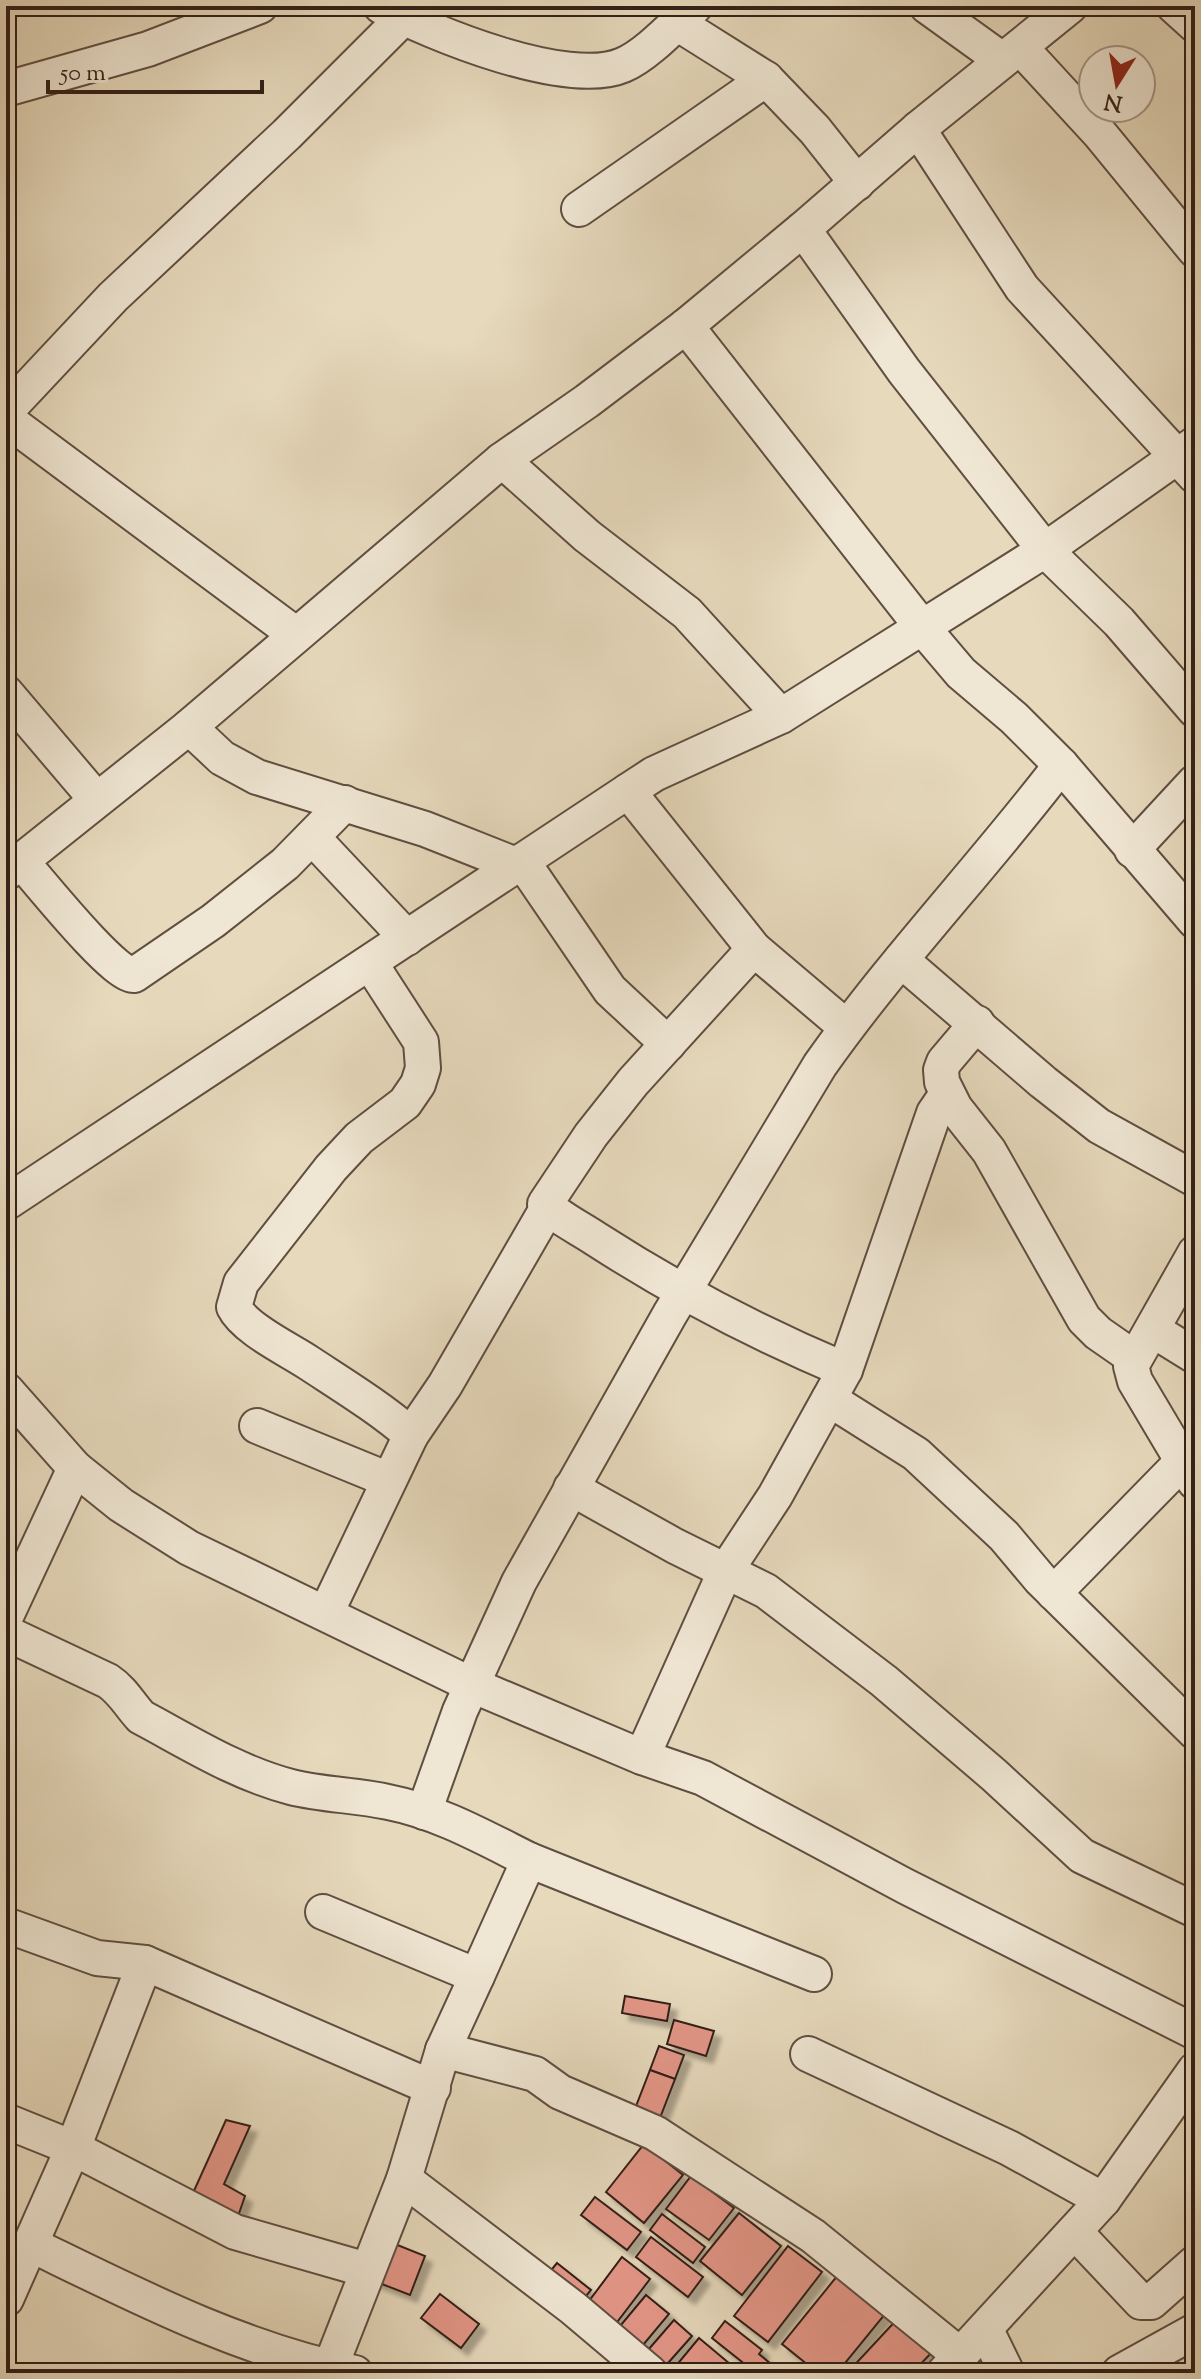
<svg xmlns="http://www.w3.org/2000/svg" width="1201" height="2379" font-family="'Sorts Mill Goudy',serif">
  <defs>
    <filter id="shadow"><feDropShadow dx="7" dy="7" stdDeviation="2" flood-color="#0004"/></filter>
  </defs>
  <rect width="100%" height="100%" fill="#e6d9bc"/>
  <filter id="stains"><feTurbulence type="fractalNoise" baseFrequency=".0025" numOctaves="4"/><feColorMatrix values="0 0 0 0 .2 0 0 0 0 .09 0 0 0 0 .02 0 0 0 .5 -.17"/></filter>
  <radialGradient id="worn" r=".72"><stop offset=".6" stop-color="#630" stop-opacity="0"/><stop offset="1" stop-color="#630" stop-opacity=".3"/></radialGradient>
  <g fill="#e39687" stroke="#331f18" stroke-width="2" filter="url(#shadow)">
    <path d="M625,1996L670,2004L667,2021L622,2013Z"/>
    <path d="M674,2020L714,2031L706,2056L667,2044Z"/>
    <path d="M659,2046L684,2055L675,2079L650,2070Z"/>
    <path d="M650,2070L675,2079L658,2123L633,2114Z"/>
    <path d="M226,2120L250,2126L224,2184L245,2196L235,2225L188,2204Z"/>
    <path d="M644,2144L683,2175L644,2223L606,2192Z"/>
    <path d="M691,2176L734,2208L709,2240L666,2209Z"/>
    <path d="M595,2197L641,2232L627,2250L581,2215Z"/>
    <path d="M739,2213L781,2246L742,2295L700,2261Z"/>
    <path d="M662,2214L705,2247L693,2263L650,2230Z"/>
    <path d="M651,2237L703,2277L688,2297L636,2257Z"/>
    <path d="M385,2240L425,2256L410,2295L369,2279Z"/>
    <path d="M788,2246L822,2272L768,2342L734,2316Z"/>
    <path d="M622,2257L650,2279L611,2330L583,2309Z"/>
    <path d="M557,2263L591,2290L577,2307L543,2280Z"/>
    <path d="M842,2270L890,2308L837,2373H818L782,2344Z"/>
    <path d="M440,2294L479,2324L461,2348L421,2318Z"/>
    <path d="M646,2295L669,2314L638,2351L615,2332Z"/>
    <path d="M902,2314L937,2347L912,2373H847Z"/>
    <path d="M674,2320L692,2336L660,2372L642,2357Z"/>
    <path d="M725,2321L762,2350L759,2354L782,2373H756L712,2338Z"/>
    <path d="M699,2338L736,2369L732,2373H670Z"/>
  </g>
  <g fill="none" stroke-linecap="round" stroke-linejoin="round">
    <g stroke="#604e41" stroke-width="38">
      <g id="street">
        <path d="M381,6C431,33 568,89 623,65C647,55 675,24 695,6"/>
        <path d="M927,6L1002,60"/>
        <path d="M1174,6L1195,25"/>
        <path d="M677,23L766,79"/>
        <path d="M1020,47L1100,134L1195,250"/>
        <path d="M6,89L148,49L260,6"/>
        <path d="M918,129L1022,288L1195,476"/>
        <path d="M579,209L766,79L815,130L857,183"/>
        <path d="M803,229L904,371L1045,550L1119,622L1195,710"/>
        <path d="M686,326L922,627L961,673L1014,718L1061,765L1195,921"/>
        <path d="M6,411L113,297L287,134L403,18"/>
        <path d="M6,419L295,634"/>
        <path d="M502,460L587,536L687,613L781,716"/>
        <path d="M6,693L96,799"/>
        <path d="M189,727L222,758L257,777L425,829L516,865"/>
        <path d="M628,791L754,949L846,1027"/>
        <path d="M312,837L407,938"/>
        <path d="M1132,850L1195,782"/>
        <path d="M21,861C38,880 115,977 134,975L213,921L285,864L345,803"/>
        <path d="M522,861L610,990L668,1044"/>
        <path d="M6,873L189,727L502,460L587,401L686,326L803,229L918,129L1070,6"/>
        <path d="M754,949L633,1082L591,1135L545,1204C558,1218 580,1228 596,1239C675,1290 759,1334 845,1370"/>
        <path d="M901,960L1043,1082L1099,1126L1195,1179"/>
        <path d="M370,963L421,1042L423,1068L418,1084L405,1103L359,1138L331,1168L241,1283L234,1307C245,1329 288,1349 309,1363C344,1386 380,1408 411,1435"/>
        <path d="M977,1023L944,1062L941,1070L942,1082L955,1108L989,1151L1084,1319L1098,1333L1134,1358"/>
        <path d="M6,1203L628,791L654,774L781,716L1045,550L1195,444"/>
        <path d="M1195,1253L1131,1366L1135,1381L1195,1482"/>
        <path d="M1153,1330L1195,1356"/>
        <path d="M6,1390L75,1468L121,1505L189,1548L472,1685L642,1757L703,1778L905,1886L1195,2032"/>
        <path d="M829,1399L916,1454L1004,1536L1041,1580L1195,1732"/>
        <path d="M257,1426L389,1480"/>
        <path d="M571,1488L675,1546L766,1591L884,1681L994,1775L1082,1856L1195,1910"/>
        <path d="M1054,1593L1182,1462"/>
        <path d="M326,1613L411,1435L445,1385L548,1207"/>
        <path d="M6,1616L75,1468"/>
        <path d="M6,1633L108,1681C123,1691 129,1704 141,1717C190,1743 237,1773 291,1787C323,1795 356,1795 388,1802C439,1812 483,1837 529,1860"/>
        <path d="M642,1757L725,1572L775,1496L845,1370L934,1113L947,1094"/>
        <path d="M424,1812L460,1711L519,1582L670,1314L820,1065C894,960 983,867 1061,765"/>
        <path d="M323,1912L477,1976L443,2050L404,2179L328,2373"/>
        <path d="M6,1925L97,1958L145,1963"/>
        <path d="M477,1976L529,1860L814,1974"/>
        <path d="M443,2050L535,2074L560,2092L655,2133L813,2236L961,2356"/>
        <path d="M808,2054L1009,2148L1103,2200"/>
        <path d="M6,2121L73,2148L235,2232L367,2270"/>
        <path d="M404,2179L573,2308L650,2373"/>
        <path d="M1075,2232L1141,2302H1151L1195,2263"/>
        <path d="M30,2244C135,2295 239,2349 355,2373"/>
        <path d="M6,2299L73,2148L145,1963L433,2088"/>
        <path d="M986,2330L1007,2373"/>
        <path d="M944,2373L1103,2200L1195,2070"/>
        <path d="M1119,2373L1195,2331"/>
      </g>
    </g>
    <use href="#street" stroke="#efe6d3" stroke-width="34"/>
  </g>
  <rect width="1201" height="2379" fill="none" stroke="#e6d9bc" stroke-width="32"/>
  <rect x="8" y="8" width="1185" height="2363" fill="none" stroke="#331f18" stroke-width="4"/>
  <rect x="16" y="16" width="1169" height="2347" fill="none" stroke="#331f18" stroke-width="2"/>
  <g transform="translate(1117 84) rotate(191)"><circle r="38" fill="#efe6d3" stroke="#a49688" stroke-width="2"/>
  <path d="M0-6L14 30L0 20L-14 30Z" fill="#8f2418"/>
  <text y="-12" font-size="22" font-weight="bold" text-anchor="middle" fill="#331f18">N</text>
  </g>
  <path d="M48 80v12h214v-12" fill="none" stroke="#331f18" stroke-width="4"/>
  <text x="60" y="80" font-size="24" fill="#331f18" stroke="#efe6d3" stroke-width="6" paint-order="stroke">50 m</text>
  <rect width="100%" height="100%" filter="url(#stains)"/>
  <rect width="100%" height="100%" fill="url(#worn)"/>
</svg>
